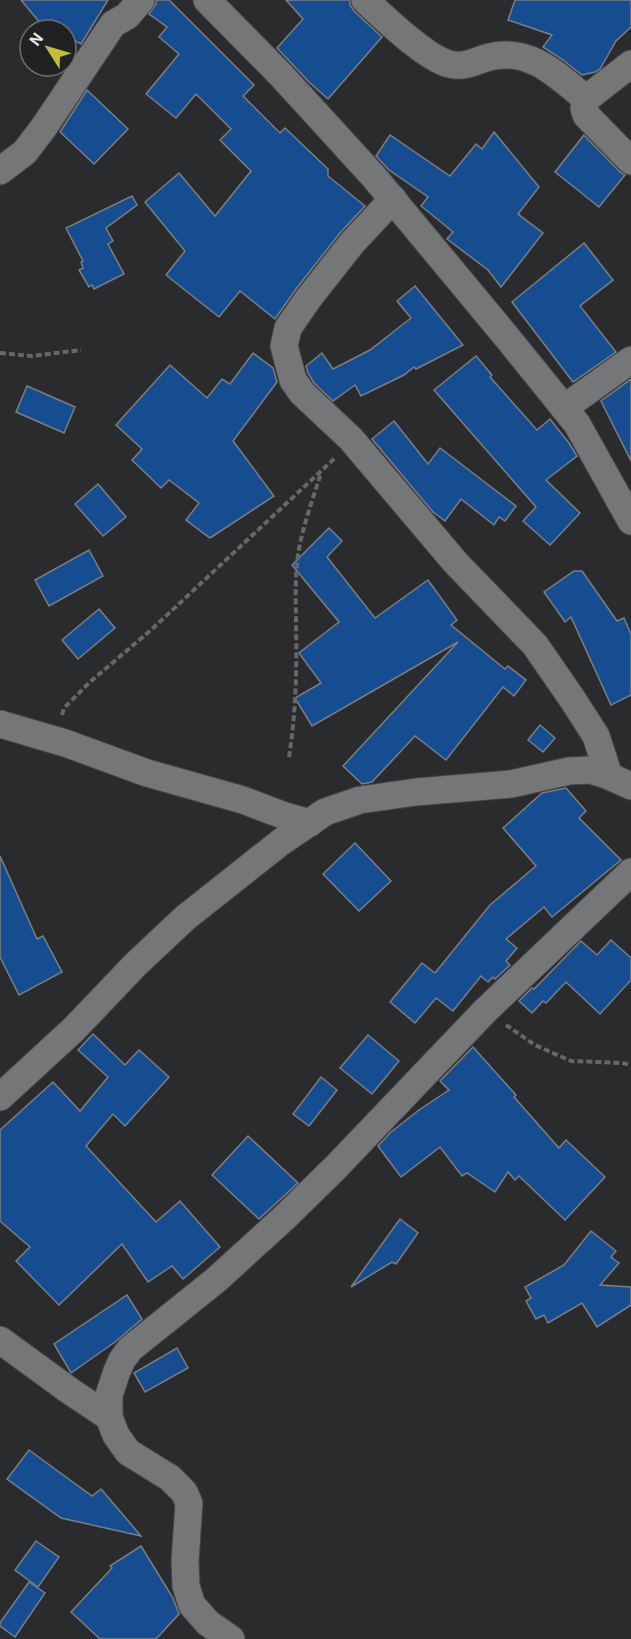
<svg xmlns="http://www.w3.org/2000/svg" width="631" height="1639" font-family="'IBM Plex Sans',sans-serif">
  <rect width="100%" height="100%" fill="#2a2b2d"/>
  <g fill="#164d91" stroke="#7c7e80" stroke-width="1.5">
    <path d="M21,0H108L81,44L66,36V30H46Z"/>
    <path d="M156,0H169L254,85L243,96L280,133L285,128L328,169V176L365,206L340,233L296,289L275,319L240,291L219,317L166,275L185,251L145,202L179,173L215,216L251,171L220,140L231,129L196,94L176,118L146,94L179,54L159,37L167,27L149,14L156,4Z"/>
    <path d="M286,0H350V5L354,11L382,37L328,99L310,83L277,48L303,19Z"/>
    <path d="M515,0H631V27L616,41L600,69L595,72L582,75L563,60L543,47L552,35L508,20Z"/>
    <path d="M87,90L128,129L94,164L60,132Z"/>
    <path d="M494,132L539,187L518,214L543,233L501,287L488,270L447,239L453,232L421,206L428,197L389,170L376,156L390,135L450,176L476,144L482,149Z"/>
    <path d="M584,135L620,172L625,175L599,207L555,172Z"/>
    <path d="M132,196L137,205L106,228L113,241L108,244L124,274L94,289L92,285L89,287L79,270L83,268L81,262L83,261L66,228Z"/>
    <path d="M584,243L613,280L580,306L616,352L573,382L512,302Z"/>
    <path d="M415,286L463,345L416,369L414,367L404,375L361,396L355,385L333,401L314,383L308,373L306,366L322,353L333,369L370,350L411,318L397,301Z"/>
    <path d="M253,353L273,368L277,382L233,441L274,496L210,538L186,520L199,503L169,480L161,488L132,460L142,449L116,425L170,365L207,398L222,379L230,384Z"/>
    <path d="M476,356L492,375L490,377L537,430L550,419L569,443L577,456L546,480L580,513L550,545L523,521L536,507L434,390Z"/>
    <path d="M631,379V461L601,401Z"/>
    <path d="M27,386L75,407L64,433L16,412Z"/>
    <path d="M394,421L428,464L440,448L516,506L505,521L499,517L494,525L461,499L445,521L433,512L372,439Z"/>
    <path d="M98,484L126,517L103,536L75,504Z"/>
    <path d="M329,528L342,541L327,557L375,618L428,580L457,620L451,625L505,669L508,666L526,680L514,696L503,687L446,760L415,736L372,782L362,784L343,766L458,642L312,726L295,698L321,683L299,653L339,622L292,565Z"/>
    <path d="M89,550L103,576L49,606L35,580Z"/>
    <path d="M574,571H582L617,621L624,618L631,634V695L611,705L571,617L565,622L544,592Z"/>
    <path d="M99,609L115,628L78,659L62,640Z"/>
    <path d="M540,725L555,738L543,752L528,740Z"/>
    <path d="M566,788L586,811L579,818L621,860L552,917L544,907L506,939L517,948L506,961L510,965L495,979L493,977L488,982L481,976L453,1011L436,998L415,1023L390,1002L422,963L435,973L490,905L536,866L503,828L542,793Z"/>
    <path d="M355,843L391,881L359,911L323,874Z"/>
    <path d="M0,856L37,939L43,936L62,972L19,995L0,957Z"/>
    <path d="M611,940L631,958V980L600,1014L566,982L546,1003L543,1001L532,1013L519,1001L532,988L534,989L581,941L597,955Z"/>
    <path d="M93,1034L125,1065L139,1050L169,1077L125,1126L113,1114L86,1146L156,1222L180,1201L220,1247L183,1279L172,1266L148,1282L122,1244L59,1305L16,1261L30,1247L0,1221V1130L53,1082L80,1111L108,1077L78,1050Z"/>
    <path d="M368,1035L399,1061L372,1094L340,1068Z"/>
    <path d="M473,1047L516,1095L514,1097L559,1148L566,1140L605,1177L565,1220L519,1176L515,1180L508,1172L495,1192L467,1173L462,1176L440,1147L401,1177L378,1146L391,1132L419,1110L449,1090L440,1081Z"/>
    <path d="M321,1077L337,1090L309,1126L293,1114Z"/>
    <path d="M248,1136L298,1183L259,1219L212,1175Z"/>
    <path d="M400,1219L418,1233L396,1264L392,1262L351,1287Z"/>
    <path d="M591,1231L616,1251L611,1257L619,1263L600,1285L631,1287V1305L597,1327L582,1303L548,1323L544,1315L536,1319L526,1301L531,1298L525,1287L564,1265Z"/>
    <path d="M127,1295L142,1319L115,1342L71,1373L70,1371L54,1344Z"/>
    <path d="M177,1348L188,1368L145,1392L134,1373Z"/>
    <path d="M29,1450L92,1496L101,1489L141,1536L61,1518L7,1479Z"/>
    <path d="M36,1541L59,1557L38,1587L15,1570Z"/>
    <path d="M141,1546L173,1598L179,1614L156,1639H100L71,1612L112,1568L110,1566Z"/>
    <path d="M29,1582L45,1593L15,1637L0,1626V1623Z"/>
  </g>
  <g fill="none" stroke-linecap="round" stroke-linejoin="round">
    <g stroke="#444647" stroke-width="29">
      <g id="minor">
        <path d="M207,0L280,74L374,177L510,341L577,424L631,521"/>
        <path d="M365,0C383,17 426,58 449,64C465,68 475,61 489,57C530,47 557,75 586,99"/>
        <path d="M631,64L586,99L584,108L586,115L631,161"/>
        <path d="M0,171L25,152L44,127L113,24L127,16L141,0"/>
        <path d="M393,199L352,243L308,299L288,328L284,346L293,380L302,393L351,439L455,562L535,645L573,700L596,736L609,776"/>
        <path d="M564,408L631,360"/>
        <path d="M0,724L65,743L147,773L243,800L285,816L310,823"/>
        <path d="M0,1097L74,1029L135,965L185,918L281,842L325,812L360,800L416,792L511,784L569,771L590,770L609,776L631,786"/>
        <path d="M0,1340L70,1391L109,1417"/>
        <path d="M231,1639L208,1623L192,1605L186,1586L185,1561L189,1503L184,1492L170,1478L128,1452L116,1435L109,1417V1395L117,1371L122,1360L130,1349L216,1280L284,1218L336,1167L485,1011L631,872"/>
      </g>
    </g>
    <g stroke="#666769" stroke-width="4" stroke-dasharray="6 3" stroke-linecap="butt">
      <path d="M0,353L32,356L81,350"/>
      <path d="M62,715L64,708L90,682L151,630L335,458"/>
      <path d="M289,757C296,713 297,667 296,623C296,603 295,583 297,563C300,533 312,502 321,473"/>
      <path d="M506,1025L535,1045L571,1061L622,1063L631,1065"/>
    </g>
    <use href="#minor" stroke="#747678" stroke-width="27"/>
  </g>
  <g transform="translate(48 48) rotate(307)"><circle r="28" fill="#202123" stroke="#6e6f71" stroke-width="1.5"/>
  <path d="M0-4.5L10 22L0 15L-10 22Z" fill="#c5bc3d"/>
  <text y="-9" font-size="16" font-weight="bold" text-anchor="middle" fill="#e3e4e6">N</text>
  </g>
</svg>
